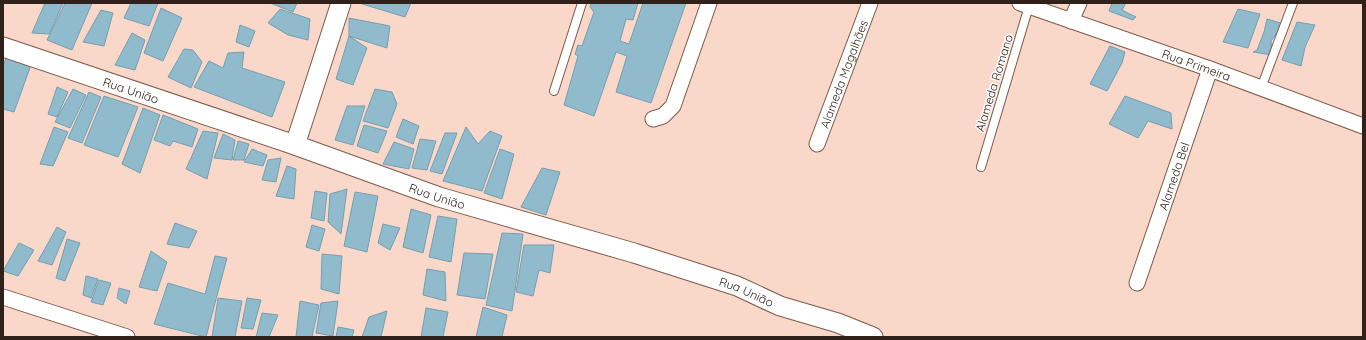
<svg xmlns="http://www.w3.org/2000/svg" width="1366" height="340" font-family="Quicksand,sans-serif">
  <rect width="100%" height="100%" fill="#fad8c9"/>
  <g fill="#90bbcd" stroke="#749fb0">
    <path d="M45,3H63L49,34L32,33Z"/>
    <path d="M65,3H92L72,50L47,40Z"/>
    <path d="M131,3H158L149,26L124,18Z"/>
    <path d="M270,3H297L293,12Z"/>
    <path d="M359,3H411L405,17Z"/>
    <path d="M591,3H638L633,20L626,19L620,41L629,44L643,3H686L651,103L616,92L627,56L616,52L594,116L564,105L578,56L575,54L578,45L582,46L594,12L590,7Z"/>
    <path d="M1112,3H1126L1122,10L1136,17L1133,20L1109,11Z"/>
    <path d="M161,8L182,18L163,61L144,53Z"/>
    <path d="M280,9L310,19L308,40L288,35L268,23Z"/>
    <path d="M1238,9L1260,14L1248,48L1223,42Z"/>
    <path d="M101,10L113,13L104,46L83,42Z"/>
    <path d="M349,18L390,26L387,48L349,36Z"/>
    <path d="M1267,19L1284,24L1271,41L1272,55L1253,52L1257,50L1264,32Z"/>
    <path d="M1297,22L1315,25L1305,47L1301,66L1282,60Z"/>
    <path d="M240,25L255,31L249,47L236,42Z"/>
    <path d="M132,33L145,40L135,70L115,65Z"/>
    <path d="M349,36L367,48L353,85L336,79Z"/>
    <path d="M1110,46L1125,52L1122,63L1107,91L1090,84Z"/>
    <path d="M184,49L193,50L202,62L191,88L168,77Z"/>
    <path d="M244,52L242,68L285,82L272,117L194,87L209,61L223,68L228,53Z"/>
    <path d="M6,58L31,65L14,112L3,109V66Z"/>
    <path d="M57,87L68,92L57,117L48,114Z"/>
    <path d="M73,89L86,95L70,128L55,122Z"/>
    <path d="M375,89L392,92L397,104L388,128L363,121Z"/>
    <path d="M89,92L101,97L82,143L68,138Z"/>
    <path d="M104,96L138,107L118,157L84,145Z"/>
    <path d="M1125,96L1171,113L1172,129L1148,121L1138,138L1109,124Z"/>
    <path d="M347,106H365L353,145L335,140Z"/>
    <path d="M143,108L160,115L140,173L122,164Z"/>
    <path d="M163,115L198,129L192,147L173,141L170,146L154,140Z"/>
    <path d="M403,119L419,126L413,144L396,137Z"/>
    <path d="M364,125L387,131L378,153L357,146Z"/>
    <path d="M54,127L68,132L53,166L40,164Z"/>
    <path d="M466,127L478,144L490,131L502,136L482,191L443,181Z"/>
    <path d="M203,131L218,133L207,179L186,169Z"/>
    <path d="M445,133H457L442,174L430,171Z"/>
    <path d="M223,134L235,140L232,160L214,158Z"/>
    <path d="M420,139L436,141L427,170L412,168Z"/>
    <path d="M238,141L249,144L244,160H233Z"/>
    <path d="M394,142L414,149L409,169L383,164Z"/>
    <path d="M252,149L267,155L263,166L244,162Z"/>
    <path d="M500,149L514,154L502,199L484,193Z"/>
    <path d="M281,158L276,182L262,180L268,160Z"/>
    <path d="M287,166L296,169L294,199L276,196Z"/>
    <path d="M542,168L560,172L546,215L521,207Z"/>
    <path d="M347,189L341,234L328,222L330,194Z"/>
    <path d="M315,191L327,193L324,221L311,218Z"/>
    <path d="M355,192L378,196L367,252L344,246Z"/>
    <path d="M411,209L431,215L423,253L403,247Z"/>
    <path d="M438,216L457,219L451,262L429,257Z"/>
    <path d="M175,223L197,231L189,248L167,244Z"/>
    <path d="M383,224L400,228L390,250L378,243Z"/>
    <path d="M312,225L325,229L319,251L306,247Z"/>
    <path d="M57,227L66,232L52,265L38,261Z"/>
    <path d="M502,233L523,234L512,311L486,305Z"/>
    <path d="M67,239L80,243L65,281L56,278Z"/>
    <path d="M19,243L34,250L18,276L3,271Z"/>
    <path d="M524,245H554L550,273L539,270L533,296L516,292Z"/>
    <path d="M151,251L167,262L157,291L139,287Z"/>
    <path d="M464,253L493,254L485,299L457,295Z"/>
    <path d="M322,254L342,256L339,294L321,289Z"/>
    <path d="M215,256L227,258L206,337L154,324L168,283L205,294Z"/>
    <path d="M427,269L445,272L446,301L423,295Z"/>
    <path d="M86,276L98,279L91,298L83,295Z"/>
    <path d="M99,280L111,283L103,305L91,302Z"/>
    <path d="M119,288L130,291L126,304L117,298Z"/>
    <path d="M218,298L242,301L235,337H212Z"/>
    <path d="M247,298L261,300L253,329L241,328Z"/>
    <path d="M300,301L319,305L312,337H296Z"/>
    <path d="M338,301L333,336L316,333L321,303Z"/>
    <path d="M483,307L507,315L502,337H476Z"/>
    <path d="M426,308L448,312L443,337H421Z"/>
    <path d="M387,311L381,337H362L369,317Z"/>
    <path d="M262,313L278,315L269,337H256Z"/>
    <path d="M338,327L354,330L352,337H336Z"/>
  </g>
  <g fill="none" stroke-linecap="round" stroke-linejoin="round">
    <g stroke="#7c5949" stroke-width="10">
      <g id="service">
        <path d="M1261,88L1293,3"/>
        <path d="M554,91L582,3"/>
        <path d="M981,167L1029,6"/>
      </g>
    </g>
    <g stroke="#7c5949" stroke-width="17">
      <g id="minor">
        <path id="s1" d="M1020,3L1210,69L1363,126"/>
        <path d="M1071,21L1079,3"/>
        <path d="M653,119L663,116L673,106L709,3"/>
        <path id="s2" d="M817,144L870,3"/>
        <path id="s3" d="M1137,283L1210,69"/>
        <path d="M3,297L127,337"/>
      </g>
    </g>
    <g stroke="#7c5949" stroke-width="21">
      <g id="tertiary">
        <path id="s4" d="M3,47L295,145L439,197L634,253L737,286L780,306L838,323L873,337"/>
        <path d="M295,145L341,3"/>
      </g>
    </g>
    <use href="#service" stroke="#fff" stroke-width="8"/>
    <use href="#minor" stroke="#fff" stroke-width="15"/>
    <use href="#tertiary" stroke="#fff" stroke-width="19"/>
  </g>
  <g text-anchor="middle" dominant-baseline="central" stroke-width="3" stroke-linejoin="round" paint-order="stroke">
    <g font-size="12" fill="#30211a" stroke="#fff">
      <text stroke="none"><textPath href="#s1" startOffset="187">Rua Primeira</textPath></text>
      <text stroke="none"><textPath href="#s2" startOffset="75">Alameda Magalhães</textPath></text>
      <text transform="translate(994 83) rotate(-73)">Alameda Romano</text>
      <text stroke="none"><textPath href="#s4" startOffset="135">Rua União</textPath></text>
      <text stroke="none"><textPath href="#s3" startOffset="113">Alameda Bel</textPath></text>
      <text stroke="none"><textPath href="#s4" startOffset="459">Rua União</textPath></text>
      <text stroke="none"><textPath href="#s4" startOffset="783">Rua União</textPath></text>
    </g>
  </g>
  <rect width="1366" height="340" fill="none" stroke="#30211a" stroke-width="8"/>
</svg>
